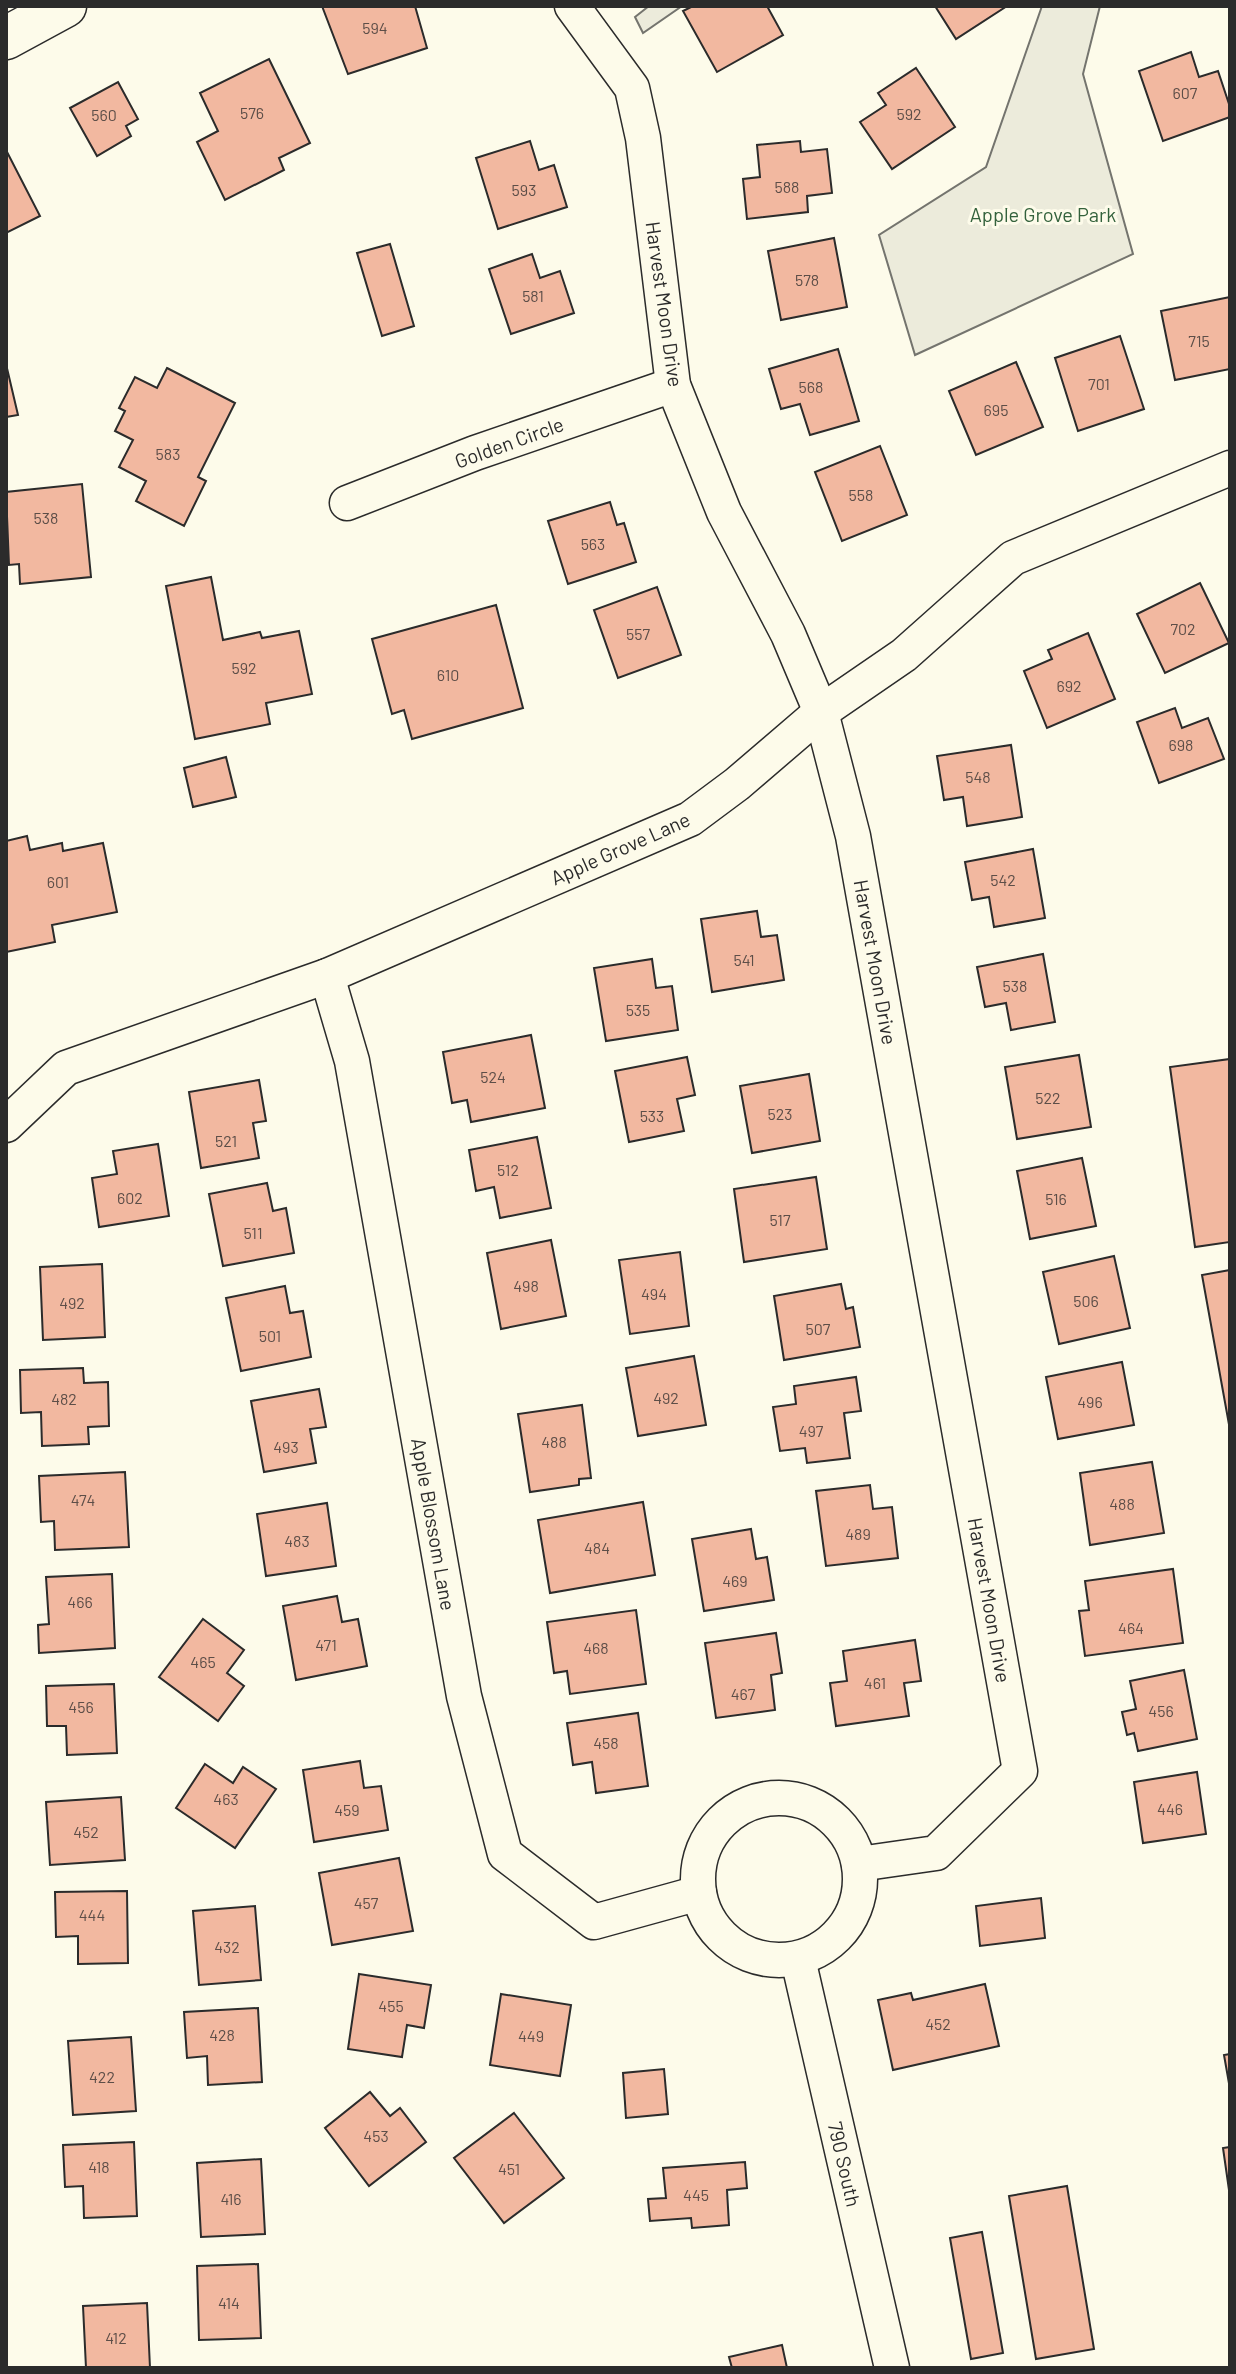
<svg xmlns="http://www.w3.org/2000/svg" width="1236" height="2374" font-family="Barlow,sans-serif">
  <rect width="100%" height="100%" fill="#fdfbea"/>
  <g fill="#ecebdb" stroke="#74746e" stroke-width="2">
    <path d="M649,6H682L643,33L635,17Z"/>
    <path d="M1042,6H1100L1083,74L1133,254L915,355L879,235L986,167Z"/>
  </g>
  <g fill="#f2b8a0" stroke="#2b2b2b" stroke-width="2">
    <path d="M322,6H415L427,48L348,74Z"/>
    <path d="M693,6H767L783,35L717,72L683,11Z"/>
    <path d="M935,6H1007L956,39Z"/>
    <path d="M1191,52L1199,77L1218,71L1230,107V117L1163,141L1139,71Z"/>
    <path d="M269,59L310,143L279,158L284,170L225,200L197,142L218,131L200,93Z"/>
    <path d="M916,68L955,127L892,169L860,122L886,105L878,93Z"/>
    <path d="M118,82L138,119L126,126L131,136L97,156L70,108Z"/>
    <path d="M530,141L539,170L554,165L567,207L498,229L476,158Z"/>
    <path d="M800,141L801,152L827,149L832,193L807,196L808,212L747,219L743,179L760,177L757,145Z"/>
    <path d="M6,150L40,216L6,233Z"/>
    <path d="M834,238L847,307L781,320L768,251Z"/>
    <path d="M390,244L414,326L382,336L357,253Z"/>
    <path d="M532,254L540,278L560,271L574,313L511,334L489,269Z"/>
    <path d="M1230,297V369L1175,380L1161,311Z"/>
    <path d="M1120,336L1144,409L1078,431L1055,358Z"/>
    <path d="M838,349L859,421L810,435L800,404L781,409L769,369Z"/>
    <path d="M1016,362L1043,427L976,455L949,391Z"/>
    <path d="M6,364L18,415L6,417Z"/>
    <path d="M167,368L235,403L198,477L206,481L184,526L136,501L146,481L119,467L133,440L115,431L125,411L119,408L135,377L157,388Z"/>
    <path d="M880,446L907,515L842,541L815,472Z"/>
    <path d="M82,484L91,577L20,584L19,564L9,565L6,492Z"/>
    <path d="M610,502L617,525L624,523L636,562L568,584L548,521Z"/>
    <path d="M211,577L223,640L260,632L262,638L299,631L312,694L266,703L270,724L195,739L166,586Z"/>
    <path d="M1200,583L1229,643L1165,673L1137,614Z"/>
    <path d="M657,587L681,655L618,678L594,610Z"/>
    <path d="M496,605L523,708L412,739L404,710L392,714L372,639Z"/>
    <path d="M1088,633L1115,699L1047,728L1024,671L1052,659L1048,650Z"/>
    <path d="M1175,708L1182,728L1208,718L1224,759L1159,783L1137,722Z"/>
    <path d="M1011,745L1022,817L967,826L963,797L944,800L937,756Z"/>
    <path d="M226,757L236,797L193,807L184,768Z"/>
    <path d="M27,836L30,850L62,843L63,851L103,843L117,912L52,925L55,942L6,952V841Z"/>
    <path d="M1033,849L1045,918L994,927L989,897L972,900L965,862Z"/>
    <path d="M757,911L761,937L777,935L784,980L712,992L701,919Z"/>
    <path d="M1043,954L1055,1022L1011,1030L1006,1003L985,1007L977,967Z"/>
    <path d="M652,959L656,988L672,986L678,1030L606,1041L594,968Z"/>
    <path d="M531,1035L545,1108L471,1122L467,1100L452,1103L443,1052Z"/>
    <path d="M1079,1055L1091,1127L1017,1139L1005,1067Z"/>
    <path d="M687,1057L695,1095L677,1099L684,1131L629,1142L615,1071Z"/>
    <path d="M1230,1059V1242L1195,1247L1170,1067Z"/>
    <path d="M809,1074L820,1141L752,1153L740,1086Z"/>
    <path d="M259,1080L266,1121L253,1123L259,1158L201,1168L189,1092Z"/>
    <path d="M537,1137L551,1208L500,1218L494,1187L476,1191L469,1150Z"/>
    <path d="M158,1144L169,1216L99,1227L92,1178L117,1174L113,1151Z"/>
    <path d="M1082,1158L1096,1226L1030,1239L1017,1171Z"/>
    <path d="M816,1177L827,1249L744,1262L734,1189Z"/>
    <path d="M267,1183L273,1211L286,1208L294,1253L223,1266L209,1194Z"/>
    <path d="M551,1240L566,1316L501,1329L487,1253Z"/>
    <path d="M680,1252L689,1326L630,1334L619,1260Z"/>
    <path d="M1114,1256L1130,1328L1059,1344L1043,1272Z"/>
    <path d="M102,1264L105,1337L43,1340L40,1267Z"/>
    <path d="M1230,1270V1430L1202,1275Z"/>
    <path d="M841,1284L846,1309L853,1307L860,1347L784,1360L774,1296Z"/>
    <path d="M285,1286L290,1313L303,1311L311,1357L241,1371L226,1298Z"/>
    <path d="M694,1356L706,1425L638,1436L626,1368Z"/>
    <path d="M1122,1362L1134,1425L1058,1439L1046,1377Z"/>
    <path d="M83,1368L84,1383L108,1382L109,1426L88,1427L89,1444L42,1446L41,1412L21,1413L20,1370Z"/>
    <path d="M856,1377L861,1411L844,1413L850,1458L807,1463L805,1448L780,1451L773,1407L796,1404L794,1386Z"/>
    <path d="M319,1389L326,1427L310,1429L316,1463L264,1472L251,1401Z"/>
    <path d="M582,1405L591,1478L579,1479V1485L530,1492L518,1414Z"/>
    <path d="M1152,1462L1164,1533L1090,1545L1080,1473Z"/>
    <path d="M125,1472L129,1547L55,1550L54,1521L41,1522L39,1476Z"/>
    <path d="M870,1485L873,1509L892,1507L898,1558L826,1566L816,1491Z"/>
    <path d="M643,1502L655,1575L550,1593L538,1520Z"/>
    <path d="M327,1503L336,1566L266,1576L257,1514Z"/>
    <path d="M751,1529L756,1559L767,1557L774,1600L704,1611L692,1539Z"/>
    <path d="M1173,1569L1183,1643L1085,1656L1079,1611L1089,1610L1085,1581Z"/>
    <path d="M112,1574L115,1648L39,1653L38,1625L49,1624L46,1577Z"/>
    <path d="M337,1596L342,1622L358,1619L367,1666L296,1680L283,1606Z"/>
    <path d="M636,1610L646,1684L570,1694L567,1671L554,1673L547,1622Z"/>
    <path d="M203,1619L244,1650L227,1673L244,1686L218,1721L159,1677Z"/>
    <path d="M776,1633L782,1673L771,1675L775,1710L716,1718L705,1643Z"/>
    <path d="M915,1640L921,1681L904,1683L909,1716L836,1726L830,1683L847,1681L843,1651Z"/>
    <path d="M1184,1670L1197,1739L1138,1751L1134,1733L1127,1735L1122,1712L1136,1709L1130,1681Z"/>
    <path d="M114,1684L117,1753L67,1755L66,1726H47L46,1686Z"/>
    <path d="M638,1713L648,1786L596,1793L592,1762L573,1765L567,1723Z"/>
    <path d="M360,1761L364,1788L381,1786L388,1830L314,1842L303,1770Z"/>
    <path d="M205,1764L233,1783L243,1767L276,1789L235,1848L176,1808Z"/>
    <path d="M1197,1772L1206,1834L1143,1843L1134,1782Z"/>
    <path d="M121,1797L125,1860L50,1865L46,1802Z"/>
    <path d="M399,1858L413,1931L332,1945L319,1873Z"/>
    <path d="M127,1891L128,1963L78,1964V1936L56,1937L55,1892Z"/>
    <path d="M1041,1898L1045,1938L980,1946L976,1906Z"/>
    <path d="M255,1906L261,1980L199,1985L193,1911Z"/>
    <path d="M359,1974L431,1985L424,2028L407,2025L402,2057L348,2049Z"/>
    <path d="M985,1984L999,2046L893,2070L878,2000L911,1993L913,2000Z"/>
    <path d="M501,1994L571,2005L560,2076L490,2065Z"/>
    <path d="M258,2008L262,2082L208,2085L207,2056L187,2058L184,2012Z"/>
    <path d="M131,2037L136,2111L73,2115L68,2041Z"/>
    <path d="M1230,2054V2089L1224,2055Z"/>
    <path d="M664,2069L668,2114L626,2118L623,2073Z"/>
    <path d="M370,2092L390,2116L400,2108L426,2142L369,2186L325,2128Z"/>
    <path d="M514,2113L564,2178L504,2223L454,2158Z"/>
    <path d="M134,2142L137,2216L84,2218L83,2186L65,2187L63,2145Z"/>
    <path d="M1230,2147V2197L1223,2148Z"/>
    <path d="M261,2159L265,2234L201,2237L197,2163Z"/>
    <path d="M745,2162L747,2188L727,2190L729,2225L692,2228L691,2218L650,2221L648,2199L666,2198L663,2168Z"/>
    <path d="M1067,2186L1094,2349L1036,2359L1009,2196Z"/>
    <path d="M982,2232L1003,2353L971,2359L950,2238Z"/>
    <path d="M258,2264L261,2338L199,2340L197,2266Z"/>
    <path d="M147,2303L150,2368H86L83,2306Z"/>
    <path d="M782,2345L787,2368H732L729,2357Z"/>
  </g>
  <g fill="none" stroke-linecap="round" stroke-linejoin="round">
    <g stroke="#2b2b2b" stroke-width="37">
      <g id="minor">
        <path d="M572,6L632,88L643,138L673,385L724,512L788,634L821,712L853,836L1020,1771L936,1853L859,1864"/>
        <path d="M347,503L475,453L673,385"/>
        <path d="M327,976L352,1061L464,1696L505,1854L594,1922L699,1893"/>
        <path d="M6,1125L66,1068L327,976L690,819L737,784L821,712L904,655L1013,558L1230,468"/>
        <circle cx="779" cy="1879" r="81"/>
        <path d="M798,1959L892,2368"/>
      </g>
    </g>
    <g stroke="#2b2b2b" stroke-width="45">
      <path id="tertiary" d="M6,38L65,6"/>
    </g>
    <use href="#minor" stroke="#fdfbea" stroke-width="34"/>
    <use href="#tertiary" stroke="#fdfbea" stroke-width="42"/>
  </g>
  <g text-anchor="middle" dominant-baseline="central" stroke-width="6" stroke-linejoin="round" paint-order="stroke">
    <g font-size="16" fill="#5d4e48">
      <text x="375" y="27">594</text>
      <text x="1185" y="92">607</text>
      <text x="252" y="112">576</text>
      <text x="909" y="113">592</text>
      <text x="104" y="114">560</text>
      <text x="787" y="186">588</text>
      <text x="524" y="189">593</text>
      <text x="807" y="279">578</text>
      <text x="533" y="295">581</text>
      <text x="1199" y="340">715</text>
      <text x="1099" y="383">701</text>
      <text x="811" y="386">568</text>
      <text x="996" y="409">695</text>
      <text x="168" y="453">583</text>
      <text x="861" y="494">558</text>
      <text x="46" y="517">538</text>
      <text x="593" y="543">563</text>
      <text x="1183" y="628">702</text>
      <text x="638" y="633">557</text>
      <text x="244" y="667">592</text>
      <text x="448" y="674">610</text>
      <text x="1069" y="685">692</text>
      <text x="1181" y="744">698</text>
      <text x="978" y="776">548</text>
      <text x="1003" y="879">542</text>
      <text x="58" y="881">601</text>
      <text x="744" y="959">541</text>
      <text x="1015" y="985">538</text>
      <text x="638" y="1009">535</text>
      <text x="493" y="1076">524</text>
      <text x="1048" y="1097">522</text>
      <text x="780" y="1113">523</text>
      <text x="652" y="1115">533</text>
      <text x="226" y="1140">521</text>
      <text x="508" y="1169">512</text>
      <text x="130" y="1197">602</text>
      <text x="1056" y="1198">516</text>
      <text x="780" y="1219">517</text>
      <text x="253" y="1232">511</text>
      <text x="526" y="1285">498</text>
      <text x="654" y="1293">494</text>
      <text x="1086" y="1300">506</text>
      <text x="72" y="1302">492</text>
      <text x="818" y="1328">507</text>
      <text x="270" y="1335">501</text>
      <text x="666" y="1397">492</text>
      <text x="64" y="1398">482</text>
      <text x="1090" y="1401">496</text>
      <text x="811" y="1430">497</text>
      <text x="554" y="1441">488</text>
      <text x="286" y="1446">493</text>
      <text x="83" y="1499">474</text>
      <text x="1122" y="1503">488</text>
      <text x="858" y="1533">489</text>
      <text x="297" y="1540">483</text>
      <text x="597" y="1547">484</text>
      <text x="735" y="1580">469</text>
      <text x="80" y="1601">466</text>
      <text x="1131" y="1627">464</text>
      <text x="326" y="1644">471</text>
      <text x="596" y="1647">468</text>
      <text x="203" y="1661">465</text>
      <text x="875" y="1682">461</text>
      <text x="743" y="1693">467</text>
      <text x="81" y="1706">456</text>
      <text x="1161" y="1710">456</text>
      <text x="606" y="1742">458</text>
      <text x="226" y="1798">463</text>
      <text x="1170" y="1808">446</text>
      <text x="347" y="1809">459</text>
      <text x="86" y="1831">452</text>
      <text x="366" y="1902">457</text>
      <text x="92" y="1914">444</text>
      <text x="227" y="1946">432</text>
      <text x="391" y="2005">455</text>
      <text x="938" y="2023">452</text>
      <text x="222" y="2034">428</text>
      <text x="531" y="2035">449</text>
      <text x="102" y="2076">422</text>
      <text x="376" y="2135">453</text>
      <text x="99" y="2166">418</text>
      <text x="509" y="2168">451</text>
      <text x="696" y="2194">445</text>
      <text x="231" y="2198">416</text>
      <text x="229" y="2302">414</text>
      <text x="116" y="2337">412</text>
    </g>
    <g font-size="20" fill="#34623c" stroke="#fdfbea">
      <text x="1043" y="214">Apple Grove Park</text>
    </g>
    <g font-size="20" fill="#2b2b2b" stroke="#fdfbea">
      <text transform="translate(665 304) rotate(82)">Harvest Moon Drive</text>
      <text transform="translate(509 442) rotate(-20)">Golden Circle</text>
      <text transform="translate(620 848) rotate(-24)">Apple Grove Lane</text>
      <text transform="translate(876 962) rotate(80)">Harvest Moon Drive</text>
      <text transform="translate(434 1524) rotate(80)">Apple Blossom Lane</text>
      <text transform="translate(990 1600) rotate(80)">Harvest Moon Drive</text>
      <text transform="translate(845 2164) rotate(77)">790 South</text>
    </g>
  </g>
  <rect width="1236" height="2374" fill="none" stroke="#2b2b2b" stroke-width="16"/>
</svg>
